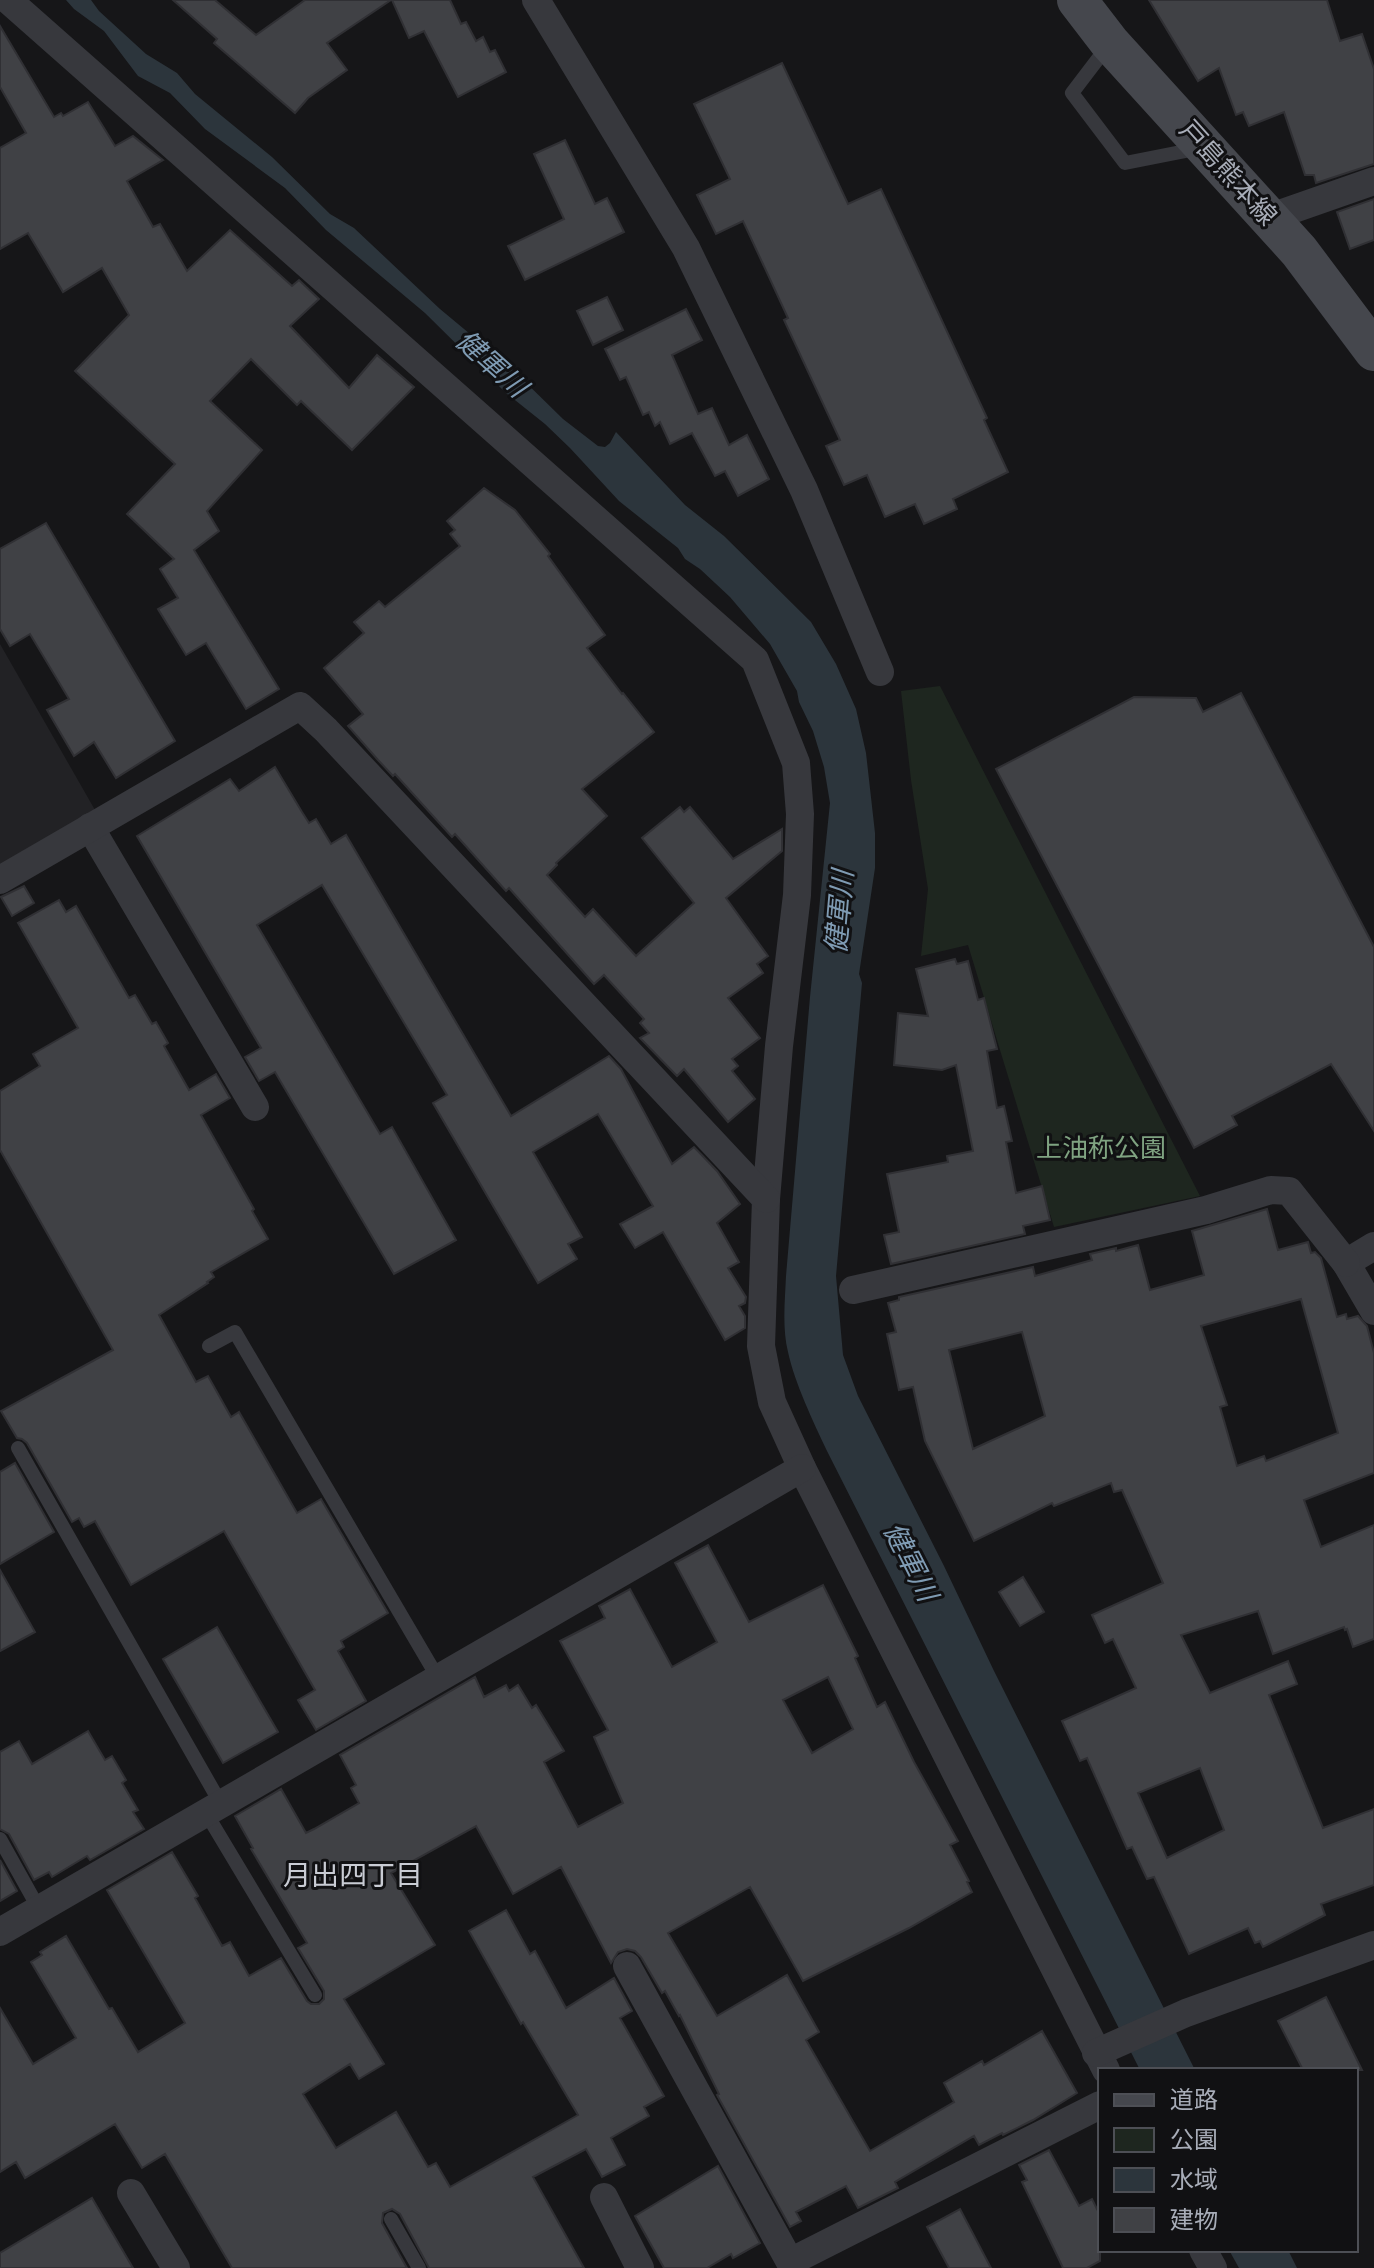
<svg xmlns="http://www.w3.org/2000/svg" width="1374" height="2268" font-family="'Varela Round','Noto Sans JP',sans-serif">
  <rect width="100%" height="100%" fill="#161618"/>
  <path fill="#222225" d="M0,644L95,810L0,865Z"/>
  <path fill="#1e261f" d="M940,686L1200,1196L1054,1227L968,945L921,956L928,889L911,780L901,691Z"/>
  <g fill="#2c353c">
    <path d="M66,0H91L99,11L146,54L177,73L195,94L272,157L330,214L354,228L440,309L512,369L563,419L598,446L605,447L610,443L616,432L685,505L724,536L811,622L836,664L856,709L866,753L875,833V868L859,974L862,983L836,1276L843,1355L858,1396L944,1566L994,1671L1195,2070H1140L827,1451C813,1421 795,1384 788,1352C782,1328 785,1300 786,1276L810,997L830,803L824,767L813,731L799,702L797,691L770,644L730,597L700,569L685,559L678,548L619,501L570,448L545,424L506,393L425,313L326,230L285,188L205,129L170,93L138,76L104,31L74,9Z"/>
    <path d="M1229,2250H1288L1297,2268H1239Z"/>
  </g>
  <g fill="#404145" stroke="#303034" stroke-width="2" fill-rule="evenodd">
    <path d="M173,0H215L256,35L305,0H391L327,43L347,70L308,98L295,113L214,43L217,39Z"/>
    <path d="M392,0H450L461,24L466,22L476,41L483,37L490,52L495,50L506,72L458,97L424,31L409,38Z"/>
    <path d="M1149,0H1327L1340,41L1362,34L1374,69V164L1316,183L1314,175H1305L1284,112L1249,126L1243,112L1236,115L1219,68L1198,81Z"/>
    <path d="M0,26L54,117L61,113L63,116L88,102L115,146L133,136L163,160L127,181L153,227L160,224L187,271L230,230L292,286L299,280L319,299L290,326L349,388L377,355L414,387L352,450L301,401L297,405L251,359L210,401L262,450L207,511L219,531L194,550L279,689L246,709L206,643L186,655L158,609L178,598L160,569L174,559L127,514L175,464L75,371L129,315L102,268L63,292L28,233L0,249V148L26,133L0,87Z"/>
    <path d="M782,63L848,204L881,189L987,418L984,420L1008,472L953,499L957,509L924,524L915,504L885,517L867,475L844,485L826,446L840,440L784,320L788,318L743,221L716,234L697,195L730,179L694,104Z"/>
    <path d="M565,140L595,204L607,198L624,232L525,280L508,246L564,219L534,154Z"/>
    <path d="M1374,199V240L1350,249L1337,212Z"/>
    <path d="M607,297L623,330L593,345L577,311Z"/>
    <path d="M686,309L702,340L672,355L698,414L712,408L729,445L747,435L769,479L738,496L725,471L715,476L692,433L670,444L660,422L655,426L649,412L643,415L626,377L620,380L605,349Z"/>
    <path d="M484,488L515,510L550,554L548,556L605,635L587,648L622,694L623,693L654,732L582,789L607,816L556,863L557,865L547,875L585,917L593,909L636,956L694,903L642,838L680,807L684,812L690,807L733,859L782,829V851L726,898L768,956L757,964L763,973L728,998L760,1038L732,1059L738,1066L732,1071L755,1099L728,1122L684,1069L677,1076L640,1038L649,1033L640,1023L644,1019L604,975L594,984L509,888L506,891L455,834L452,837L395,774L393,776L378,760L348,726L363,714L324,668L364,633L354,622L379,601L385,607L460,546L450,534L455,530L447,521Z"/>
    <path d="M46,523L175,741L116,778L94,742L74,756L47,710L69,699L30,634L10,646L0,629V549Z"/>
    <path d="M1241,693L1374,947V1131L1331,1064L1232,1116L1237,1125L1194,1148L996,769L1134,697L1196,698L1203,712Z"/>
    <path d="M275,767L302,812L309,823L316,819L331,844L346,835L511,1116L609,1056L621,1069L672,1164L694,1147L717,1171L740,1204L717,1223L739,1262L728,1268L746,1297L745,1303L739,1306L745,1316V1328L725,1340L663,1232L635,1248L620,1224L653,1206L598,1114L533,1152L582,1237L568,1244L577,1259L538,1283L433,1103L447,1095L322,885L257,925L380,1134L392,1127L456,1240L394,1274L275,1072L259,1081L245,1057L261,1048L137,836L230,779L239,791Z"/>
    <path d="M24,886L34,903L12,916L1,897Z"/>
    <path d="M59,900L66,912L76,906L129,998L135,995L152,1024L156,1022L168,1043L164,1046L189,1090L216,1074L230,1098L201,1115L254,1209L252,1211L268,1239L211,1272L214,1277L207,1282L208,1283L159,1315L196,1382L208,1376L231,1417L239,1412L297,1513L321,1499L388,1613L341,1641L344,1647L338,1651L366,1701L316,1730L298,1700L315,1690L224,1531L131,1585L95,1521L84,1527L79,1518L72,1522L27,1443L22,1439L17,1438L1,1411L113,1350L0,1150V1091L40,1066L33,1054L78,1028L18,923Z"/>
    <path d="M955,959L957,964L968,961L978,1000L984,998L997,1049L987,1051L997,1108L1004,1106L1012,1141L1006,1142L1016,1193L1042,1186L1050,1220L1023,1226L1025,1234L891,1264L884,1235L899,1232L887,1174L948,1162L947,1156L973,1151L956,1065L942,1070L894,1065L898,1013L928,1016L916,969Z"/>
    <path d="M1267,1209L1278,1250L1308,1242L1311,1253L1315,1252L1321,1258L1337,1317L1346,1314L1347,1319L1358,1316L1367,1326L1374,1353V1473L1304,1500L1321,1547L1374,1525V1639L1353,1647L1347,1629L1345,1630L1344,1627L1273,1654L1258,1611L1181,1635L1210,1693L1288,1661L1297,1684L1269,1695L1323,1828L1374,1809V1885L1321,1904L1325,1915L1263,1947L1260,1941L1255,1943L1248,1928L1189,1954L1154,1877L1147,1879L1132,1847L1127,1849L1087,1758L1080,1761L1062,1721L1136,1688L1113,1639L1105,1643L1092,1615L1163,1583L1122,1490L1114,1492L1111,1483L1054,1506L1052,1503L974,1541L925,1441L913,1387L899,1390L887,1334L896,1332L888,1303L899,1300V1297L1033,1267L1035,1276L1092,1260L1090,1254L1116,1248V1251L1138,1245L1150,1290L1204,1275L1192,1231ZM1301,1299L1338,1433L1266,1461L1264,1456L1237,1466L1220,1407L1227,1405L1201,1326ZM1022,1332L1045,1416L973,1449L949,1350ZM1200,1768L1224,1830L1167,1858L1138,1793Z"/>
    <path d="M15,1463L54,1532L0,1564V1472Z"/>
    <path d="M708,1545L749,1622L823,1585L858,1656L855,1658L877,1707L885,1702L914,1762L958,1841L950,1845L969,1881L967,1882L972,1892L909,1928L803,1981L750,1887L668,1933L717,2016L787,1975L819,2032L806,2040L870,2151L954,2102L944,2083L982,2061L984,2065L1042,2031L1077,2093L1033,2120L1003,2135L1002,2133L979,2145L974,2136L895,2182L898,2188L858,2208L846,2186L796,2212L801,2221L790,2227L717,2095L719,2094L680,2015L679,2016L665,1991L662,1993L641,1957L635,1951L627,1949L618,1952L611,1963L561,1867L513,1894L476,1826L391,1873L435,1945L344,1999L384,2064L359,2079L350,2064L303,2094L336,2148L396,2112L428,2167L436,2163L450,2187L578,2115L523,2022L521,2024L469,1931L506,1910L530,1954L535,1951L566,2008L614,1978L632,2011L620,2018L664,2096L644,2107L649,2116L611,2138L625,2165L602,2177L586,2149L533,2177L584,2268H429L400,2214L392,2209L383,2213L382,2223L407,2268H232L165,2154L142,2168L115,2124L25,2178L16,2162L0,2172V2008L33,2064L76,2038L31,1962L42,1955L40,1952L66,1936L109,2009L112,2008L138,2052L185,2023L107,1890L172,1852L198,1896L195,1898L222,1946L230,1942L249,1976L281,1958L307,2001L311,2004H319L324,1999V1991L298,1948L307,1943L251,1849L253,1848L235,1816L281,1789L306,1833L314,1829L359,1803L351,1788L356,1785L340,1755L475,1677L484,1697L506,1685L509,1691L518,1685L532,1708L536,1705L564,1751L544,1762L578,1827L623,1803L594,1737L608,1730L560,1641L605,1618L599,1606L630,1589L672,1667L717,1642L675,1563ZM828,1677L853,1729L812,1753L783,1700Z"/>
    <path d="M0,1570L35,1632L0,1651Z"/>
    <path d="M1023,1577L1044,1612L1020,1626L999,1592Z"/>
    <path d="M217,1627L278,1732L223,1763L163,1659Z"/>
    <path d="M88,1731L105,1760L112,1756L126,1780L122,1783L138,1810L133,1812L144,1829L90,1860L87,1856L52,1877L49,1872L34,1880L9,1834L0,1829V1752L19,1741L32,1764Z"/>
    <path d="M0,1860L17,1891L0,1901Z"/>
    <path d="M1326,1997L1362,2070H1303L1278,2021Z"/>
    <path d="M1049,2150L1079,2206L1092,2199L1100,2215V2261L1087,2268H1063L1022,2182L1027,2180L1019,2165Z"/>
    <path d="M718,2166L760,2243L733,2258L731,2254L707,2268H664L635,2216Z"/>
    <path d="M92,2198L133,2268H0V2253Z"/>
    <path d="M960,2209L991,2268H949L927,2227Z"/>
  </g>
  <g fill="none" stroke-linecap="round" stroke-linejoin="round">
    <g stroke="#37383d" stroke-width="14">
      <path d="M1107,47L1072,93L1125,163L1201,148"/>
      <path d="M209,1346L235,1332L438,1678"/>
      <path d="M18,1448L221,1804"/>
      <path d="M206,1813L315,1995"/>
      <path d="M0,1839L39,1909"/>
      <path d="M391,2219L419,2268"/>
    </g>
    <g stroke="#37383d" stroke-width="28">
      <path d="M8,0L755,660L796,763L800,814L797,895L779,1046L766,1199L761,1346L772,1402L802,1468L1106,2070"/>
      <path d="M536,0L686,248L804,490L880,672"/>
      <path d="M1268,218L1374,181"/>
      <path d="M90,827L255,1107"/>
      <path d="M0,880L300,706L326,730L766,1199"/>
      <path d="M1374,1246L1346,1263L1374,1311"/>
      <path d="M853,1290L1206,1210L1271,1190L1289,1191L1346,1263"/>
      <path d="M0,1932L802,1468"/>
      <path d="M627,1966L790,2262L1100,2105"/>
      <path d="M1096,2053L1186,2013L1374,1945"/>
      <path d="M131,2193L176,2268"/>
      <path d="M604,2197L640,2268"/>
      <path d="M1203,2250L1213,2268"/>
    </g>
    <path stroke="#45474d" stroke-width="40" d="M1077,0L1110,43L1299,251L1374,351"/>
  </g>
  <g text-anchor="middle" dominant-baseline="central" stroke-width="6" stroke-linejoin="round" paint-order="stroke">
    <g font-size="26" fill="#a8adb8" stroke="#111113">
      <text transform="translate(1228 173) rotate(48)">戸島熊本線</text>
    </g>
    <g font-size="26" fill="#7fa381" stroke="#111113">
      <text x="1101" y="1148">上油称公園</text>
    </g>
    <g font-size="28" font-style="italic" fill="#7f9bb3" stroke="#111113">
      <text transform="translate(491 364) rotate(42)">健軍川</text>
      <text transform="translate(840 912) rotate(-85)">健軍川</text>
      <text transform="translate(910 1562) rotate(63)">健軍川</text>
    </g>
    <g font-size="28" fill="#c9ccd4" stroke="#111113">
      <text x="353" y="1876">月出四丁目</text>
    </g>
  </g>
  <rect x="1098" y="2068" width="260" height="184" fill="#111113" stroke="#4d4f55" stroke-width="2"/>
  <rect x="1114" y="2094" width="40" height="12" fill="#45474d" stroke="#4d4f55" stroke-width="2"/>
  <text x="1170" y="2108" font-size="24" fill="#a8adb8">道路</text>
  <rect x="1114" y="2128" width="40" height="24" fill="#1e261f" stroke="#4d4f55" stroke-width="2"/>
  <text x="1170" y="2148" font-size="24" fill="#a8adb8">公園</text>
  <rect x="1114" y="2168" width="40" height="24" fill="#2c353c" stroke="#4d4f55" stroke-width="2"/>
  <text x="1170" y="2188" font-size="24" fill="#a8adb8">水域</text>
  <rect x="1114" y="2208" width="40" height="24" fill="#404145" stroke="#4d4f55" stroke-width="2"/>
  <text x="1170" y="2228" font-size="24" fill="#a8adb8">建物</text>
</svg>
